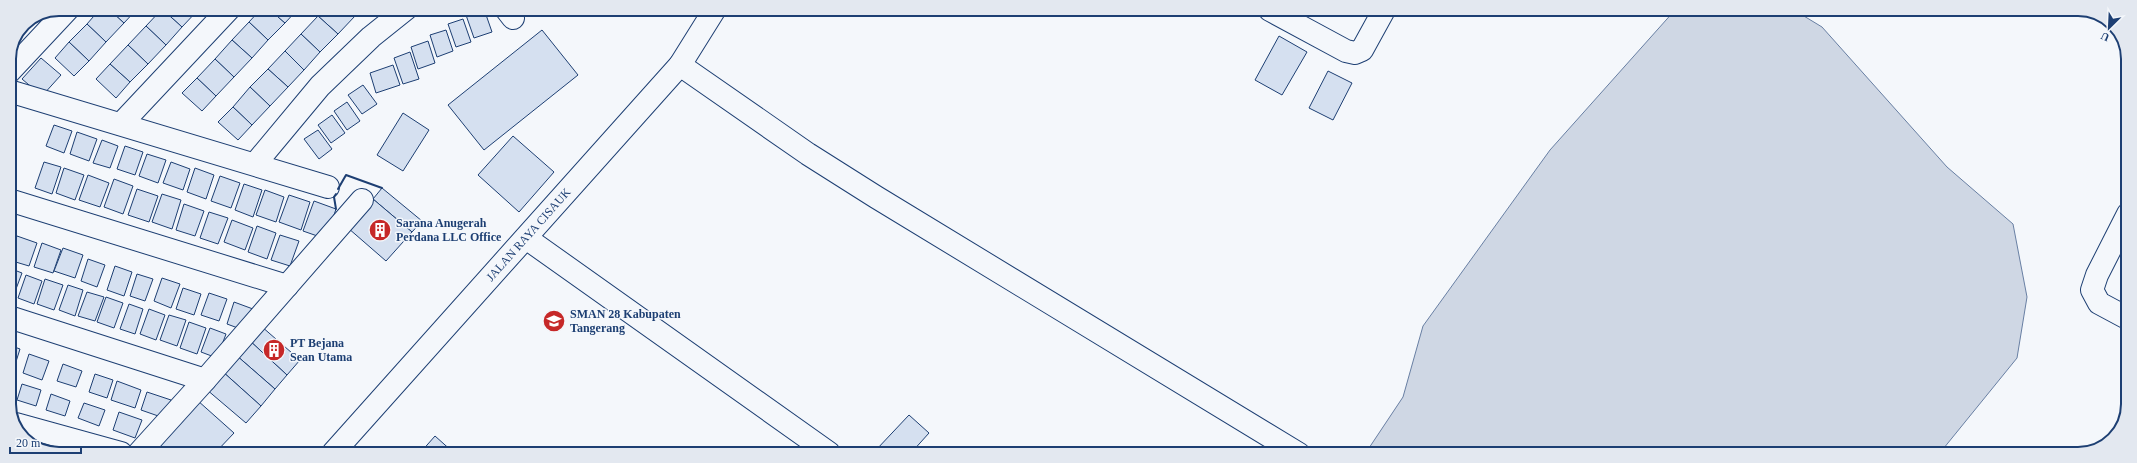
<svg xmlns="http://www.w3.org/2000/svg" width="2137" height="463" font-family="'Times New Roman',serif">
  <rect width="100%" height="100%" fill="#f4f7fb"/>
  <path fill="#cfd7e4" stroke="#687fa3" d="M1675,10H1794L1822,27L1947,167L2013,224L2027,297L2017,358L1939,454H1365L1403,397L1423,326L1550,150Z"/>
  <g fill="#d5e0f0" stroke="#1d3f73">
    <path d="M100,9H109L124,23L106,42L87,24Z"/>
    <path d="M109,9H137L124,23Z"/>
    <path d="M162,9H197L198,10L182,27Z"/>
    <path d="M162,9L182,27L166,45L146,26Z"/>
    <path d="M261,9H269L285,23L268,40L249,22Z"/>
    <path d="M269,9H298L285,23Z"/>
    <path d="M324,9H348L355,16L338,34L318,16Z"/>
    <path d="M348,9H361L355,16Z"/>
    <path d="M484,9L492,32L474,38L466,15Z"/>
    <path d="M318,16L338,34L320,52L301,34Z"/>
    <path d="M463,19L471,42L456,47L448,24Z"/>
    <path d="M249,22L268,40L252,58L232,40Z"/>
    <path d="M87,24L106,42L89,61L69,42Z"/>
    <path d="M146,26L166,45L148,64L128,45Z"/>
    <path d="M446,30L453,51L437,57L430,35Z"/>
    <path d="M542,30L578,75L484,150L448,105Z"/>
    <path d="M301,34L320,52L304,70L285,51Z"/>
    <path d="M1279,36L1307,52L1282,95L1255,80Z"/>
    <path d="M232,40L252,58L234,77L215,59Z"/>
    <path d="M428,41L435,63L418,69L411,47Z"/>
    <path d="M69,42L89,61L74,76L55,58Z"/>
    <path d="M128,45L148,64L130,82L110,64Z"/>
    <path d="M285,51L304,70L288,87L268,69Z"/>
    <path d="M410,52L419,79L403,84L394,58Z"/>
    <path d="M41,58L61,75L42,96L22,79Z"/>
    <path d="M215,59L234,77L216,96L197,78Z"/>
    <path d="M110,64L130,82L116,98L96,79Z"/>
    <path d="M393,65L400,85L376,93L370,73Z"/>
    <path d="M268,69L288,87L270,106L250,87Z"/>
    <path d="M1328,71L1352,83L1333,120L1309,108Z"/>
    <path d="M197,78L216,96L202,111L182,93Z"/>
    <path d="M363,85L377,104L362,114L348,95Z"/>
    <path d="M250,87L270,106L252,125L233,107Z"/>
    <path d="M347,102L360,121L347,130L334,111Z"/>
    <path d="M233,107L252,125L238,140L218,122Z"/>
    <path d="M403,113L429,130L403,171L377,155Z"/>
    <path d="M332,115L345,133L331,143L318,125Z"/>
    <path d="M54,125L72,131L64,153L46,146Z"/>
    <path d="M318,130L332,149L319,159L304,139Z"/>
    <path d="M77,132L97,139L89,161L70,154Z"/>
    <path d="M513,136L554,172L519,212L478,175Z"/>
    <path d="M102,140L118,146L110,168L93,163Z"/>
    <path d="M125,146L143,152L135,175L117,169Z"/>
    <path d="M147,154L166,160L158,183L139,176Z"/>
    <path d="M44,162L61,167L52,194L35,188Z"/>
    <path d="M171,162L190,169L183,190L163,183Z"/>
    <path d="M64,168L84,175L75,200L56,193Z"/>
    <path d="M195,168L214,175L206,199L187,192Z"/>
    <path d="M88,175L109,183L100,207L79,200Z"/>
    <path d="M220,176L240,183L231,208L211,201Z"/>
    <path d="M114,179L133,186L123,214L104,207Z"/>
    <path d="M244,184L262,190L253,217L235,210Z"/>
    <path d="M382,188L422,221L412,232L373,199Z"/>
    <path d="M137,189L158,196L149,222L128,215Z"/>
    <path d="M265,190L284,197L276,222L256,215Z"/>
    <path d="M162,194L181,200L172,229L152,222Z"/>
    <path d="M289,195L310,202L301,230L279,222Z"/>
    <path d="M373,199L412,232L386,261L348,228Z"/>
    <path d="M314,201L336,209L326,239L303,231Z"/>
    <path d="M184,204L204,211L195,236L176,230Z"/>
    <path d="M209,212L228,218L218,244L200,238Z"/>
    <path d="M232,220L253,228L245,250L224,242Z"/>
    <path d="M257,226L276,233L267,259L248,252Z"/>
    <path d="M280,235L299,241L290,266L271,260Z"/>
    <path d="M17,236L37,243L29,266L9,260Z"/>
    <path d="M42,243L61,250L53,273L34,267Z"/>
    <path d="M63,248L83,255L75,278L54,271Z"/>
    <path d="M88,259L105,265L97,287L81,281Z"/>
    <path d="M115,266L132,272L124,296L107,290Z"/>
    <path d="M9,268L22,273L13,297L9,296Z"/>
    <path d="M137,274L153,279L145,301L130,296Z"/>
    <path d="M26,275L42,281L34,304L18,298Z"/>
    <path d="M162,278L180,284L171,308L154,301Z"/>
    <path d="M45,279L63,285L54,310L37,304Z"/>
    <path d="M68,285L83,290L75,316L59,310Z"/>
    <path d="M183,288L201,294L194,315L176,309Z"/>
    <path d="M87,292L104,297L95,321L78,316Z"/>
    <path d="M209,293L227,299L219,321L201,315Z"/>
    <path d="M106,297L123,303L114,328L97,322Z"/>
    <path d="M234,302L253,309L246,331L227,324Z"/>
    <path d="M129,304L143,309L135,334L120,329Z"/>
    <path d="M149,309L165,315L156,340L140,334Z"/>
    <path d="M169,315L186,320L177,346L160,340Z"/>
    <path d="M189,322L206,328L197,354L180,348Z"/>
    <path d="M261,326L300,360L287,375L249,340Z"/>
    <path d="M210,328L226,334L217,358L201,352Z"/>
    <path d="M249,340L287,375L275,389L236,355Z"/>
    <path d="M9,345L20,349L14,368L9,366Z"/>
    <path d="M29,354L49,361L42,380L23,373Z"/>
    <path d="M236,355L275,389L261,406L222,371Z"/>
    <path d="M63,364L82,371L76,387L57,381Z"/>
    <path d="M222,371L261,406L246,423L206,389Z"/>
    <path d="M95,374L113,380L107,398L89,392Z"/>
    <path d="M117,381L141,390L135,408L111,400Z"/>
    <path d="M22,384L41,390L36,406L17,400Z"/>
    <path d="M147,392L171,400L164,418L141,410Z"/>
    <path d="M51,394L70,401L65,416L46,410Z"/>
    <path d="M197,400L234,433L215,453H149Z"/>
    <path d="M84,403L105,410L99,426L78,418Z"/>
    <path d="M119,412L142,420L135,438L113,430Z"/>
    <path d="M909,415L929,433L911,453H879L876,450Z"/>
    <path d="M435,436L454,453H420Z"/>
  </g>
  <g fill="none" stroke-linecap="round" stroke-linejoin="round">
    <g stroke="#1d3f73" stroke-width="24">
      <g id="minor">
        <path d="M506,9L513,18"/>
        <path d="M1270,10L1346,51L1355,53L1362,50L1384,10"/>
        <path d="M680,65L808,154L876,197L1299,454"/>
        <path d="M9,72L68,9"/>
        <path d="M9,91L328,187"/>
        <path d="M121,124L229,9"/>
        <path d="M255,164L320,86L371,37L406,9"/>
        <path d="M9,200L287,286"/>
        <path d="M526,238L829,453"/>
        <path d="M9,317L205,380"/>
        <path d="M2127,318L2099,303L2092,290L2097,275L2128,214"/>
        <path d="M16,424L121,453"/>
        <path d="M139,453L205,380L362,200"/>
      </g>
    </g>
    <g stroke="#1d3f73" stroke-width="24">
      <g id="major">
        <path id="s1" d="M333,453L680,65L715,9"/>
      </g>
    </g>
    <use href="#minor" stroke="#f4f7fb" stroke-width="22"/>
    <use href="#major" stroke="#f4f7fb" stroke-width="22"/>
    <g stroke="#1d3f73" stroke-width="2">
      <path d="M338,189L346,175L382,188"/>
      <path d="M336,194L334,197L336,209"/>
    </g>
  </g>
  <defs>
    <g id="building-disc" transform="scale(1.15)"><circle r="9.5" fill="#c62828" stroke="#f4f7fb"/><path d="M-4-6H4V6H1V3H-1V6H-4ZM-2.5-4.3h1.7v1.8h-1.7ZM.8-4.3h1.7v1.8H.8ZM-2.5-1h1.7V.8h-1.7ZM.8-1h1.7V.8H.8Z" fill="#fff"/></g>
    <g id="school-disc" transform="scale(1.15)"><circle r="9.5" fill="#c62828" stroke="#f4f7fb"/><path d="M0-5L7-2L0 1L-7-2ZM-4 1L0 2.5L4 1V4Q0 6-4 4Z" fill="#fff"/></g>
  </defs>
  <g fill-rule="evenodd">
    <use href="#building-disc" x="380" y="230"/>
    <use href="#school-disc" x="554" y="321"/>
    <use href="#building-disc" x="274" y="350"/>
  </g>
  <g text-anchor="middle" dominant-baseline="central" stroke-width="3" stroke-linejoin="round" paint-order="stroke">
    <g font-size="12" font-weight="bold" fill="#1d3f73" stroke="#f4f7fb" text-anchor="start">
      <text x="396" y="223">Sarana Anugerah<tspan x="396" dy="14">Perdana LLC Office</tspan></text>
      <text x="570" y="314">SMAN 28 Kabupaten<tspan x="570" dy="14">Tangerang</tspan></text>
      <text x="290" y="343">PT Bejana<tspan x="290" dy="14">Sean Utama</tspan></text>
    </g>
    <g font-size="12" fill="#1d3f73" stroke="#f4f7fb">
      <text stroke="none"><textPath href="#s1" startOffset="293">JALAN RAYA CISAUK</textPath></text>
    </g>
  </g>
  <path d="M0 0H2137V463H0ZM59 16H2078A43 43 0 0 1 2121 59V404A43 43 0 0 1 2078 447H59A43 43 0 0 1 16 404V59A43 43 0 0 1 59 16Z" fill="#e3e8f0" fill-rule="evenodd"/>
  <path fill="none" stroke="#1d3f73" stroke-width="2" d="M59 16H2078A43 43 0 0 1 2121 59V404A43 43 0 0 1 2078 447H59A43 43 0 0 1 16 404V59A43 43 0 0 1 59 16Z"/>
  <g transform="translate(2109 28) rotate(204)" stroke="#f4f7fb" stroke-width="3" paint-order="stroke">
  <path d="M0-3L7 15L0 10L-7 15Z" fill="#1d3f73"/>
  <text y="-6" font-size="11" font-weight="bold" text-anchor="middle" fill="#1d3f73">U</text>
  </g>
  <path d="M10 447v6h71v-6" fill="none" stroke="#1d3f73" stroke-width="2"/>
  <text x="16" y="447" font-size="12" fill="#1d3f73" stroke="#f4f7fb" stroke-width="3" paint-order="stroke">20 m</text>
</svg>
